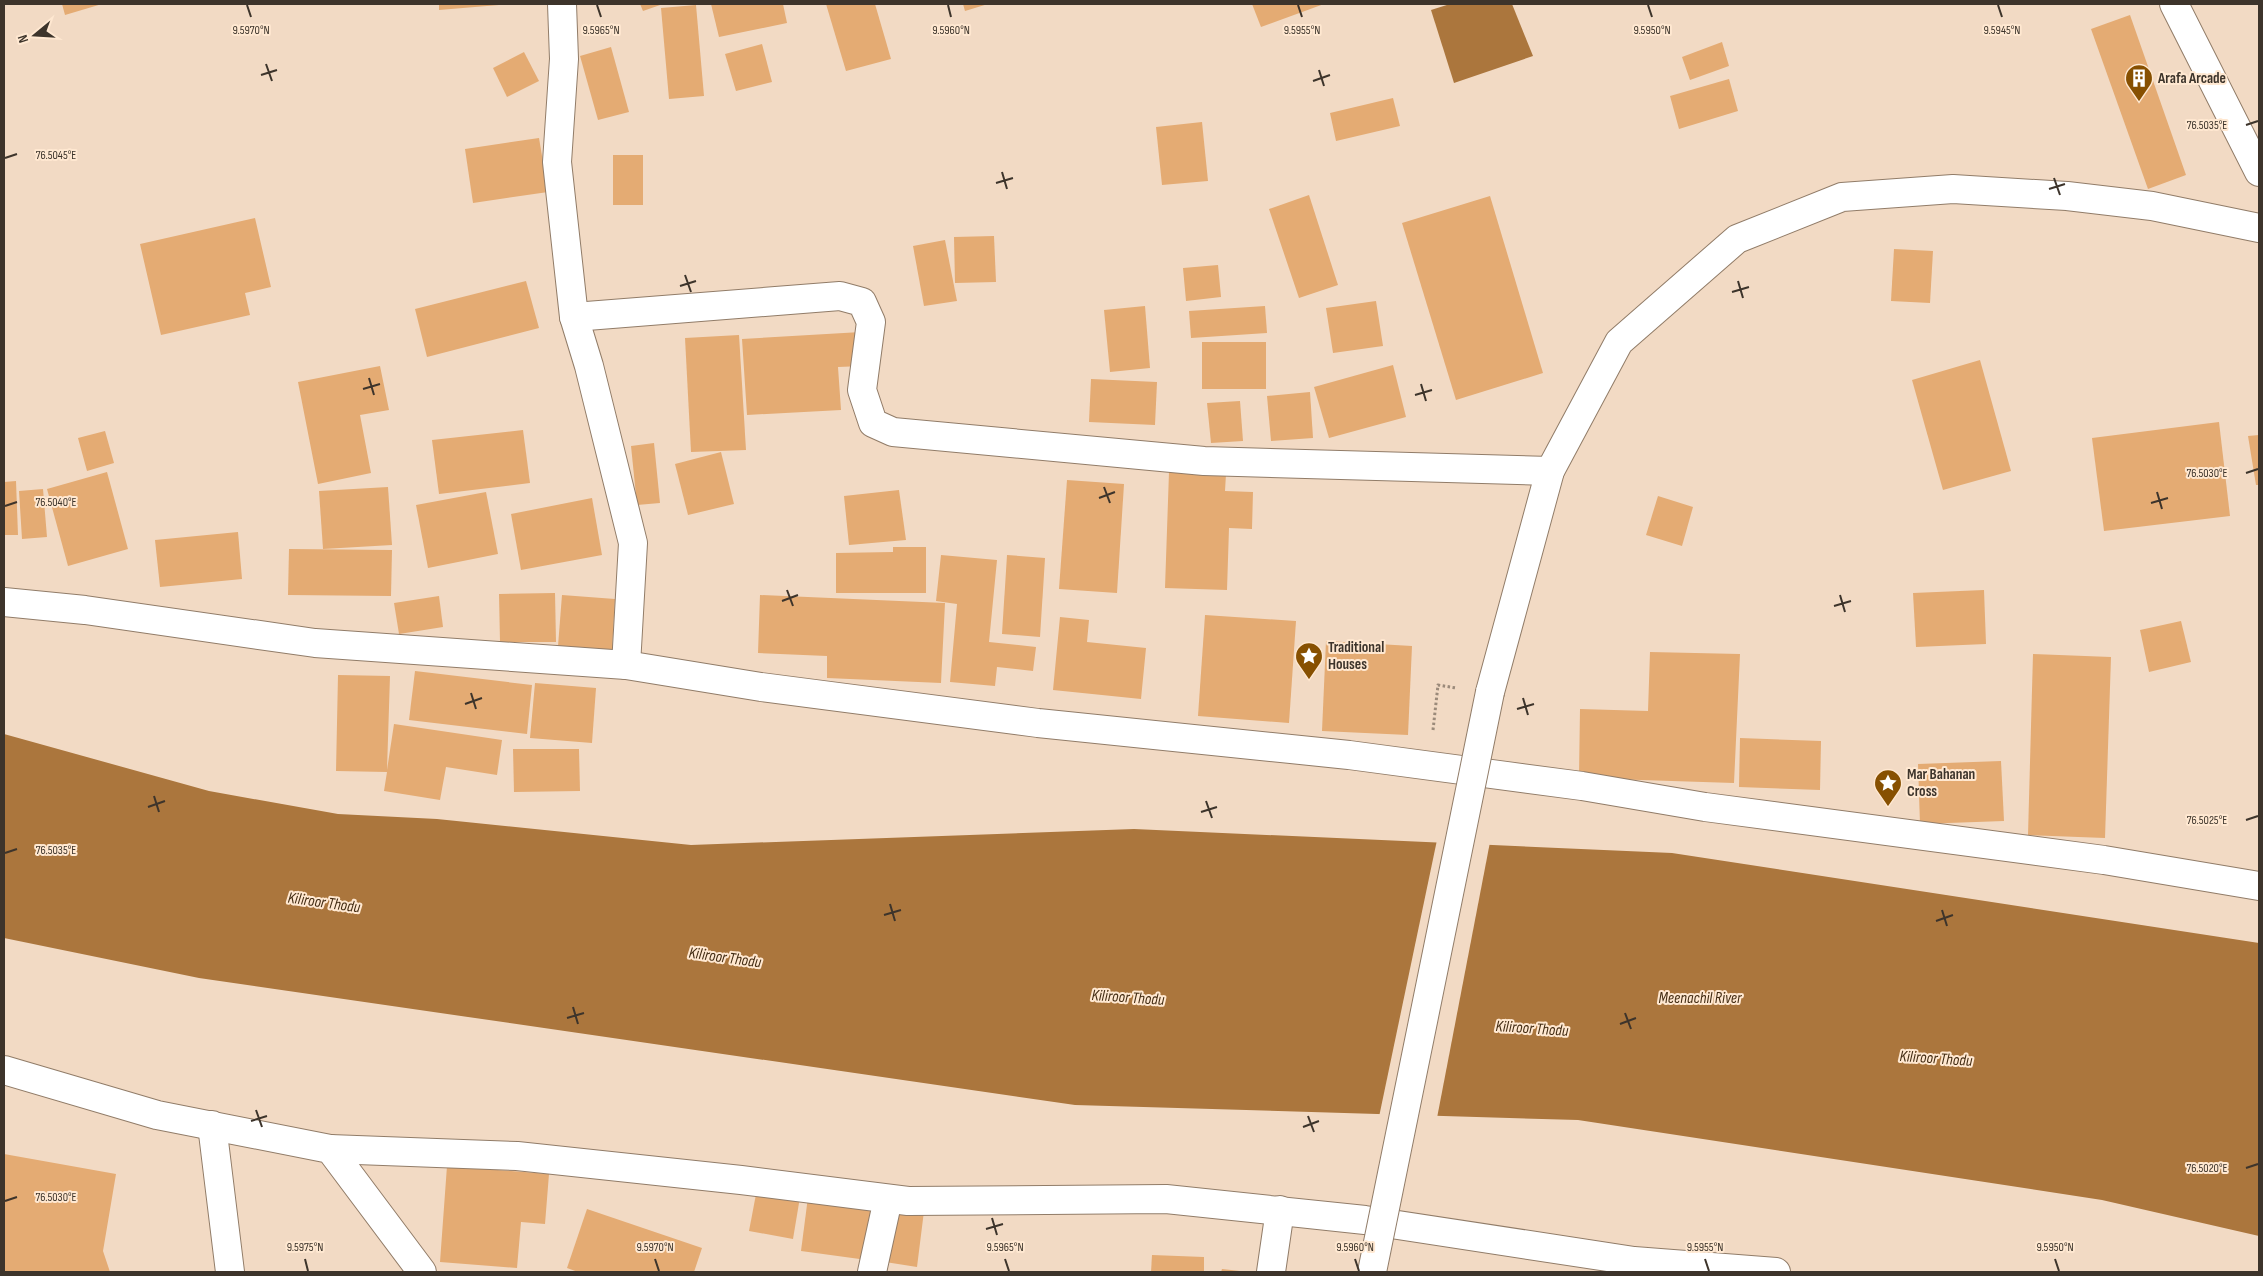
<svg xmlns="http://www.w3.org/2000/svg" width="2263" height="1276" font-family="'Sofia Sans Condensed',sans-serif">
  <rect width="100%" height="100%" fill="#f2dac4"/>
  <g fill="#ab763d">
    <path d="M1450,4H1512L1533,56L1454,83L1431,10Z"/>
    <path d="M4,734L209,791L338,814L437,819L691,845L1134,829L1672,853L2259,943V1236L2102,1200L1578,1120L1075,1105L199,978L4,938Z"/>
  </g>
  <path fill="#f2dac4" d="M1437,840L1490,842L1437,1118L1379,1117Z"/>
  <g fill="#e4ab73">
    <path d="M62,4H102L65,15Z"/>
    <path d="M439,4H499V5L439,10Z"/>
    <path d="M640,4H663L643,11Z"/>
    <path d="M711,4H783L787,23L719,37Z"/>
    <path d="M826,4H875L891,59L846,71Z"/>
    <path d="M963,4H988L965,11Z"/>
    <path d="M1252,4H1324L1261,27Z"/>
    <path d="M696,5L704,96L669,99L661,8Z"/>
    <path d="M2130,15L2186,175L2148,189L2091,29Z"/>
    <path d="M1722,42L1729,66L1690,80L1682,57Z"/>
    <path d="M762,44L772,82L736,91L725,54Z"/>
    <path d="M611,47L629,112L598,120L580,56Z"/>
    <path d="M524,52L539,81L507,97L493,68Z"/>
    <path d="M1729,79L1738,111L1679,129L1670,96Z"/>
    <path d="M1393,98L1400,126L1336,141L1330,113Z"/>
    <path d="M1202,122L1208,181L1162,185L1156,127Z"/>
    <path d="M539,138L548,192L473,203L465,149Z"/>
    <rect x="613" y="155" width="30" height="50"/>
    <path d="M1309,195L1338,285L1299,298L1269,209Z"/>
    <path d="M1490,196L1543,373L1456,400L1402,223Z"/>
    <path d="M255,218L271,287L245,293L250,315L161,335L140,244Z"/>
    <path d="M994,236L996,282L955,283L954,237Z"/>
    <path d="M945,240L957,301L924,306L913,246Z"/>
    <path d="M1894,249L1933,251L1930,303L1891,301Z"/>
    <path d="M1218,265L1221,297L1186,301L1183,268Z"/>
    <path d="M526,281L539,328L427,357L415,309Z"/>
    <path d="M1376,301L1383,346L1333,353L1326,308Z"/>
    <path d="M1145,306L1150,368L1110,372L1104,310Z"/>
    <path d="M1265,306L1267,333L1191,338L1189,311Z"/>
    <path d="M861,332L863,366L838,367L841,410L747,415L742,339Z"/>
    <path d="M739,335L746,450L691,452L685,338Z"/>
    <rect x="1202" y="342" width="64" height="47"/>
    <path d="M1980,360L2011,471L1943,490L1912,380Z"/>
    <path d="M1393,365L1406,417L1329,438L1314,387Z"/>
    <path d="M380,366L389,410L360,415L371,473L318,484L298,382Z"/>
    <path d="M1091,379L1157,382L1155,425L1089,422Z"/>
    <path d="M1310,392L1313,438L1271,441L1267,396Z"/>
    <path d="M1240,401L1243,441L1211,443L1207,403Z"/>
    <path d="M2219,422L2230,516L2104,531L2092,438Z"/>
    <path d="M523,430L530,483L439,494L432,440Z"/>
    <path d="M105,431L114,463L87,471L78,438Z"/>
    <path d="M2259,435V485H2256L2248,436Z"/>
    <path d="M654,443L660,503L637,505L631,446Z"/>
    <path d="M721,452L734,504L688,515L675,464Z"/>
    <path d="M107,472L128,549L68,566L47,489Z"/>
    <path d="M1169,472L1226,474L1225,491L1253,492L1252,529L1229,528L1227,590L1165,588Z"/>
    <path d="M1067,480L1124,484L1117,593L1059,589Z"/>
    <path d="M16,481L18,535H4V482Z"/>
    <path d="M388,487L392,545L323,549L319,491Z"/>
    <path d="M43,489L47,537L22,539L19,491Z"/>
    <path d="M899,490L906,540L849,545L844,496Z"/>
    <path d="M486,492L498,554L428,568L416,505Z"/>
    <path d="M1658,496L1693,507L1682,546L1646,535Z"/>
    <path d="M592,498L602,555L521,570L511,514Z"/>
    <path d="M238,532L242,579L160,587L155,540Z"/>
    <path d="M893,547H926V593H836V553L893,552Z"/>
    <path d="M289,549L392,550L391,596L288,595Z"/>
    <path d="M941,555L997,560L989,642L1036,647L1033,671L997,667L995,686L950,682L957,604L936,601Z"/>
    <path d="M1007,555L1045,558L1040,637L1002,634Z"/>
    <path d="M1984,590L1986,644L1916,647L1913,593Z"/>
    <path d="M555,593L556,642H500L499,594Z"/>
    <path d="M562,595L615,599L612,650L558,646Z"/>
    <path d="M760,595L945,603L941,683L827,678V656L758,653Z"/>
    <path d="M439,596L443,627L399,634L394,603Z"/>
    <path d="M1205,615L1296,621L1289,723L1198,716Z"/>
    <path d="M1060,617L1089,620L1087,642L1146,648L1141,699L1053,690Z"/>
    <path d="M2181,621L2191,662L2149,672L2140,630Z"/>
    <path d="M1326,641L1412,646L1408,735L1322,731Z"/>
    <path d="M1650,652L1740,654L1734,783L1579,778L1580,709L1648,711Z"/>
    <path d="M2033,654L2111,657L2105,838L2028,835Z"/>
    <path d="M415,671L532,685L527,734L409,720Z"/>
    <path d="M338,675L390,676L387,770L394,724L502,740L497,775L446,767L440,800L384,791L387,772L336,771Z"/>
    <path d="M535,683L596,688L592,743L530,738Z"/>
    <path d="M1740,738L1821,741L1820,790L1739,787Z"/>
    <path d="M513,749H579L580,791L514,792Z"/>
    <path d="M2001,761L2004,821L1920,824L1918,764Z"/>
    <path d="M4,1154L116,1174L103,1251L110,1272H4Z"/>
    <path d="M447,1166L549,1174L545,1224L521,1222L517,1268L440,1262Z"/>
    <path d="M757,1189L800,1197L793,1239L749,1231Z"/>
    <path d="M808,1197L873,1206L867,1260L801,1251Z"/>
    <path d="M886,1206L924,1211L917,1267L879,1261Z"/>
    <path d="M587,1209L702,1248L694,1272H578L567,1268Z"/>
    <path d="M1152,1255L1204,1257V1272H1151Z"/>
    <path d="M1222,1269L1240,1271V1272H1221Z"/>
  </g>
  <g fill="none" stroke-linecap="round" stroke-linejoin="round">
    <g stroke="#917c68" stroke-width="30">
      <g id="minor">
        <path d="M562,4L564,59L557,162L574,317L589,366L633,543L626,665"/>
        <path d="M574,317L840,296L862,302L871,322L862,390L873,423L893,432L1204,461L1550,471"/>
        <path d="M212,1125L230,1272"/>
        <path d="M330,1149L517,1156L741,1180L908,1201L1166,1199L1365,1220L1634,1261L1776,1272"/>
        <path d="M872,1272L888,1199"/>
        <path d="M1271,1272L1280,1210"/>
      </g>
    </g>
    <g stroke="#917c68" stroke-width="30">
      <g id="major">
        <path d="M2174,4L2259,172"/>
        <path d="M4,602L85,610L315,643L626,665L761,687L1038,723L1349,755L1582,786L1705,807L2104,860L2259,886"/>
        <path d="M1490,692L1550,471L1619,342L1737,239L1842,197L1953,189L2067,196L2152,206L2259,228"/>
        <path d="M4,1070L157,1115L330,1149L422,1272"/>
      </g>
    </g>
    <path stroke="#9b8a7a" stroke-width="3" stroke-dasharray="2.5 2.5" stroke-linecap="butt" d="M1433,730L1438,685L1456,688"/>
    <use href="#minor" stroke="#fff" stroke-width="28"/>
    <use href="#major" stroke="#fff" stroke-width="28"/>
    <g stroke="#917c68" stroke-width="30" stroke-linecap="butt">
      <path id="major-bridge" d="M1372,1272L1490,692"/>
    </g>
    <use href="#major-bridge" stroke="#fff" stroke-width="28"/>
  </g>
  <path fill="none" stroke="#3d342b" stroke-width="2" d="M247,5L251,17M597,5L601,17M948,5L951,17M1298,5L1302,17M1648,5L1652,17M1998,5L2002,17M266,64L272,81M1319,70L1324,86M261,75L277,70M1313,81L1330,75M2246,125L2258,121M5,158L17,154M1002,172L1007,189M2054,178L2060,195M996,183L1013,178M2049,189L2065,184M685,275L691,292M1738,281L1743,298M680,286L696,281M1732,292L1749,287M369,378L374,395M1421,384L1426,401M363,389L380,384M1415,395L1432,390M2246,473L2258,469M1104,487L1110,503M2157,492L2162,509M1099,498L1115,492M2151,503L2168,498M5,506L17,502M787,590L793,606M1840,595L1845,612M782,601L798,595M1834,606L1851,601M471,693L476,709M1523,698L1528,715M465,704L482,698M1517,709L1534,704M154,796L159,812M1206,801L1212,818M148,807L165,801M1201,812L1217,807M2246,820L2258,816M5,853L17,849M890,904L895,921M1942,910L1947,926M884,915L901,910M1936,921L1953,915M573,1007L578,1024M1625,1013L1631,1029M567,1018L584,1013M1620,1024L1636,1018M256,1110L262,1127M1308,1116L1314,1132M251,1121L267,1116M1303,1127L1319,1121M2246,1168L2258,1164M5,1201L17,1197M992,1218L997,1235M986,1229L1003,1224M305,1259L308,1271M655,1259L659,1271M1005,1259L1009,1271M1355,1259L1359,1271M1705,1259L1709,1271M2055,1259L2059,1271"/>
  <defs>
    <g id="building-pin" transform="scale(1.4375)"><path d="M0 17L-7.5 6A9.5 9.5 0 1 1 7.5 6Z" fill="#875001" stroke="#ffe8d1"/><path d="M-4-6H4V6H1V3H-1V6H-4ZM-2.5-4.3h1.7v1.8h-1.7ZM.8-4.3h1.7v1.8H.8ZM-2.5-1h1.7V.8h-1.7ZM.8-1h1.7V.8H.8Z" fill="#fff"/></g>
    <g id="sight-pin" transform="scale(1.4375)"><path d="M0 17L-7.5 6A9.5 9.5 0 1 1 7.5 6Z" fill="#875001" stroke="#ffe8d1"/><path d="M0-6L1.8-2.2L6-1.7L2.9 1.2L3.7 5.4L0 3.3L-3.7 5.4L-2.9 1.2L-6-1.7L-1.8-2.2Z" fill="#fff"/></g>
  </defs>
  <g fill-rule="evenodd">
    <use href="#building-pin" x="2139" y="78"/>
    <use href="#sight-pin" x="1309" y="656"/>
    <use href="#sight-pin" x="1888" y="783"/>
  </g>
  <g text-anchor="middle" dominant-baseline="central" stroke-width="4" stroke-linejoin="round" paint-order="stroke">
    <g font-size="15" font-weight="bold" fill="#3d342b" stroke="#ffe8d1" text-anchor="start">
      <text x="2158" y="78">Arafa Arcade</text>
      <text x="1328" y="647">Traditional<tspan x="1328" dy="17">Houses</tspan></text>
      <text x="1907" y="774">Mar Bahanan<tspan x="1907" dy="17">Cross</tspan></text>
    </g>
    <g font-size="16" font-style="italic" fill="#432c13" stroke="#ffe8d1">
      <text transform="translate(324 903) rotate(8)">Kiliroor Thodu</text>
      <text transform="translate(725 958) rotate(8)">Kiliroor Thodu</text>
      <text transform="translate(1128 998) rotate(4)">Kiliroor Thodu</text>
      <text x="1700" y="998">Meenachil River</text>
      <text transform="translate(1532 1029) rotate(4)">Kiliroor Thodu</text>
      <text transform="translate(1936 1059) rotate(4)">Kiliroor Thodu</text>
    </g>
  </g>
  <g font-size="12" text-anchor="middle" fill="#3d342b" stroke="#ffe8d1" stroke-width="4" stroke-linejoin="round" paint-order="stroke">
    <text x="251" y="34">9.5970°N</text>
    <text x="601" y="34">9.5965°N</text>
    <text x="951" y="34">9.5960°N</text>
    <text x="1302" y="34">9.5955°N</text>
    <text x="1652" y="34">9.5950°N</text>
    <text x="2002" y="34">9.5945°N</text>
    <text x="2207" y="129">76.5035°E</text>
    <text x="56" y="159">76.5045°E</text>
    <text x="2207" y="477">76.5030°E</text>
    <text x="56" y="506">76.5040°E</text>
    <text x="2207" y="824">76.5025°E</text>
    <text x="56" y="854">76.5035°E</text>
    <text x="2207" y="1172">76.5020°E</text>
    <text x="56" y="1201">76.5030°E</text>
    <text x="305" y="1251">9.5975°N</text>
    <text x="655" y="1251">9.5970°N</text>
    <text x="1005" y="1251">9.5965°N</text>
    <text x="1355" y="1251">9.5960°N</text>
    <text x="1705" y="1251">9.5955°N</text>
    <text x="2055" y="1251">9.5950°N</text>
  </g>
  <rect width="2263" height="1276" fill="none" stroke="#3d342b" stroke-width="10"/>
  <g transform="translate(35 35) rotate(252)" stroke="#ffe8d1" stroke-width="4" paint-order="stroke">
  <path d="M0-4L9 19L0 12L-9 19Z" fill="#3d342b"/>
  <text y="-8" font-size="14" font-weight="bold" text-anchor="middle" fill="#3d342b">N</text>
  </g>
</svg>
